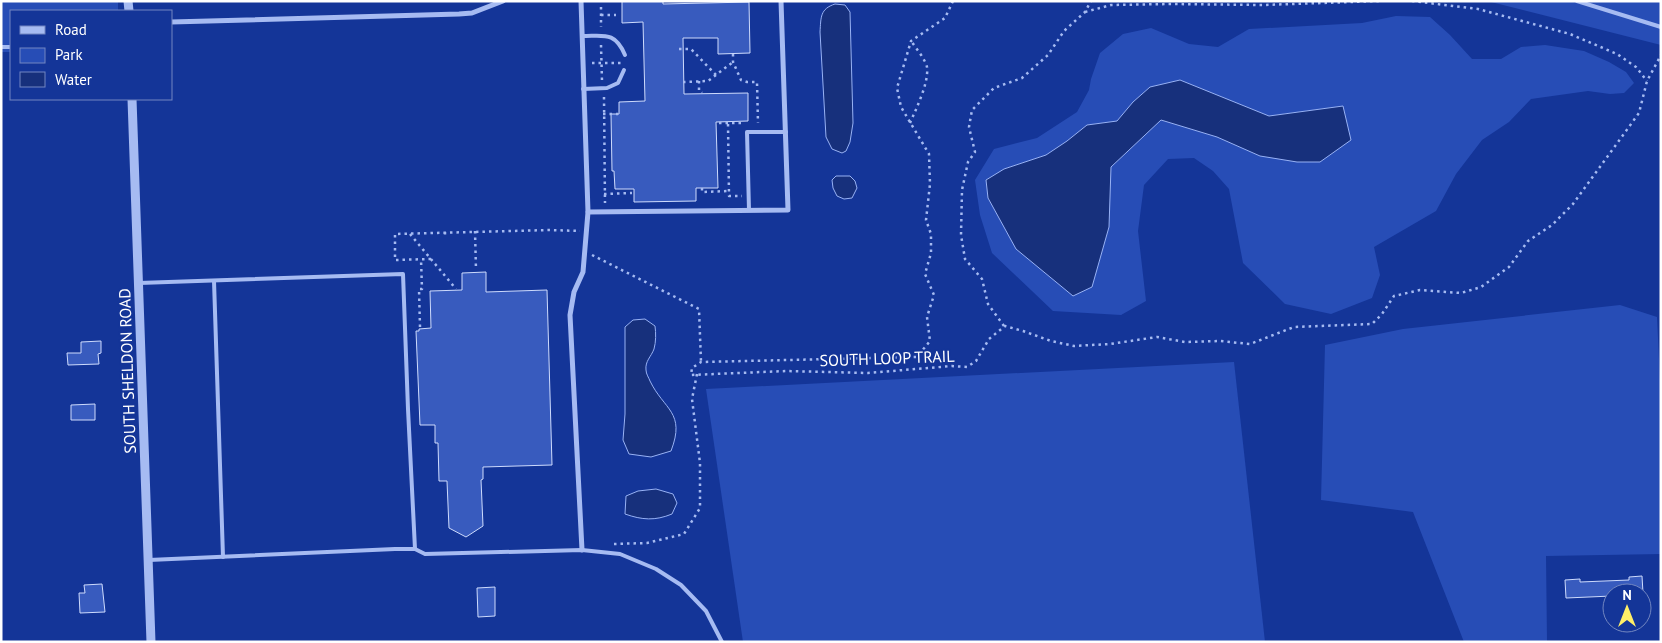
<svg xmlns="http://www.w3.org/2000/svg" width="1662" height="643" font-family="'PT Sans',sans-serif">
  <rect width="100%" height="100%" fill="#143598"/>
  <g fill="#274db6" fill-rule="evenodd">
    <path d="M1,1H118V11H11V52H1Z"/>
    <path d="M1487,1H1661V45Z"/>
    <path d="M1396,16L1430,17L1450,35L1472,59H1501L1521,47L1545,45L1584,51L1609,62L1626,72L1634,83L1624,93L1610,94L1588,91L1531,99L1509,122L1482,140L1456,174L1436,211L1374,247L1380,275L1372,298L1331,314L1285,304L1243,263L1229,189L1213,171L1194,158L1168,159L1144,185L1138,231L1146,301L1121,315L1053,311L992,253L980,215L975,180L994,149L1037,138L1077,112L1089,90L1091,79L1100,53L1123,34L1151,28L1189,44L1218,47L1249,29L1362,23ZM1180,80L1269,116L1343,106L1260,156L1217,137L1161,120L1111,167L997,214L988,198L1004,169L1046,155L1067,141L1087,125L1117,121L1133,102L1150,87Z"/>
    <path d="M1620,305L1657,317L1661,401V554L1546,556L1547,642H1464L1413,512L1321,500L1325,345L1403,329Z"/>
    <path d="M1234,362L1265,642H743L706,389Z"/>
  </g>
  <g fill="#17307c" stroke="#98b2f5">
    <path d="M835,4L845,5L850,12L853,123L850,142L846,151L842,153L832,149L826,137L820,32C821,17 820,9 835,4Z"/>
    <path d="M1180,80L1269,116L1343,106L1351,140L1320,162H1297L1260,156L1217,137L1161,120L1111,167L1109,227L1092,287L1073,296L1016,249L988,198L986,180L1004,169L1046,155L1067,141L1087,125L1117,121L1133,102L1150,87Z"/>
    <path d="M836,176H850L855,181L857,188L852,198L844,199L837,196L833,188L832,180Z"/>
    <path d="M645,319L655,326C656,333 656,342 654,349C651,357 645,361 646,370C646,374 649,378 650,381C664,410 686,412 671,451L651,457L629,454L623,440L625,414V327L633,320Z"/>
    <path d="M656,489L673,494L677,503L672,514C655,521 642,520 625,514L626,496L638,491Z"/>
  </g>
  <g fill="#385bbe" stroke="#cedbfd">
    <path d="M622,1H663V4L749,2L750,53L718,54V38H683L684,94L748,93V121L716,122L718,188H696V201L634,202V189H615L614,171H612L611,114H619V102L645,101L643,22L622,23Z"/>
    <path d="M486,272V292L547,290L552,465L483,467V479L481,480L483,526L466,537L449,528L447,481H439L438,443H435V425H420L416,331H419V329L431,328L430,291L462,290V273Z"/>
    <path d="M101,341V353L98,354L99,364L68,365L67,353H81V342Z"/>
    <path d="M95,404V420H71V405Z"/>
    <path d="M1642,576L1643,593H1612V596L1566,598L1565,580L1580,579V582L1629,580V577Z"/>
    <path d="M102,584L105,612L80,613L79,593H85L84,585Z"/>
    <path d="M495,587V616L478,617L477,588Z"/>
  </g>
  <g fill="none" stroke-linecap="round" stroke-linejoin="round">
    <g stroke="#a6bbf2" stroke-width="2.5" stroke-dasharray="2.5 4" stroke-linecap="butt">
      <path d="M953,1L945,18L911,41L897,88L901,107L929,154L930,184L926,220L931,234V253L925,274L934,295L927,317L930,341L917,357L701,362L692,368L691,375L786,371L868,373L952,366L967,367L976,361L989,339L1005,326L1023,331L1051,341L1074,346L1110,344L1157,337L1185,342L1220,341L1250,344L1294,327L1372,324L1382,314L1394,296L1420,290L1461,293L1481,287L1509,267L1528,241L1552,225L1573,204L1639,113L1647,81L1661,55"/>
      <path d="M1412,1L1478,9L1570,34L1617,54L1636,67L1647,81"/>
      <path d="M601,7V27"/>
      <path d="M1085,12L1111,5L1170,4L1263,5L1381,1"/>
      <path d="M601,15H616"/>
      <path d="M601,45L602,81"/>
      <path d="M679,49H691L716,75"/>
      <path d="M733,54V62L741,80L747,82H757L758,123"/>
      <path d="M592,63H621"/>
      <path d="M699,81V91L702,93"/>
      <path d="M683,82L708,81L733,62"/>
      <path d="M604,97L605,203"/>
      <path d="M603,114H618"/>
      <path d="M719,123H745"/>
      <path d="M910,123C916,109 929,83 927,67C925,59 916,48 911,41"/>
      <path d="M728,124L729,196H742"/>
      <path d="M702,188V192L729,191"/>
      <path d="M604,194L632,193"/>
      <path d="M475,231L476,270"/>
      <path d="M445,232V238"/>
      <path d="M410,234L456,289"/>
      <path d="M592,255L699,309L701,362"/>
      <path d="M431,259L395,260V234L549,230L580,231"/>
      <path d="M1004,326L988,304L982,279L965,259L961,235L962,190L968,162L975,152L969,127L972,110L994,88L1022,78L1048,55L1064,31L1085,12L1091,1"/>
      <path d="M420,327L419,289H422L421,259"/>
      <path d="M614,544L647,543L684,534L700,508V463L692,399L697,374"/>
    </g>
    <g stroke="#a6bbf2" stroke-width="4">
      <path d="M1577,1L1661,27"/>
      <path d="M582,36C604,36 615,31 625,55"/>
      <path d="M1,47H11"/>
      <path d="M583,89L607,88L618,83L624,70"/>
      <path d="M749,210L747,132H786"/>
      <path d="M214,281L223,557"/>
      <path d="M139,283L403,274L408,409L415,549"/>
      <path d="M149,560L395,549H415L425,554L582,550L620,554L656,569L681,585L706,611L722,642"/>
    </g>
    <g stroke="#a6bbf2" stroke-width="5">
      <path d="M581,1L588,212"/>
      <path d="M171,22L459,14L472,13L503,1"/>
      <path d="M582,550L570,315L574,292L583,272L588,212L788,210L781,1"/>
    </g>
    <g stroke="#a6bbf2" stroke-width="9">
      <path d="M128,1L129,11"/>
      <path d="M132,99L151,642"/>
    </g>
  </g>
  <g text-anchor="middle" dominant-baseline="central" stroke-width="4" stroke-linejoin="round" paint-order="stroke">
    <g font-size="16" fill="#fff" stroke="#143598">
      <text transform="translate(887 358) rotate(-2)">SOUTH LOOP TRAIL</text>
      <text transform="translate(127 371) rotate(-92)">SOUTH SHELDON ROAD</text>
    </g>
  </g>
  <rect width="1662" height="643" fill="none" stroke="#ffffff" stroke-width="5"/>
  <rect x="10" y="10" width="162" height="90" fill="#143598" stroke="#7286c1"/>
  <rect x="20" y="26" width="25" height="8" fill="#a6bbf2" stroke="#7286c1"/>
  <text x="55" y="35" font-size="15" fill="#ffffff">Road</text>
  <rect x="20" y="48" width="25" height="15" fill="#274db6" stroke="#7286c1"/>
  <text x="55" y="60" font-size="15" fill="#ffffff">Park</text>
  <rect x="20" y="72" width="25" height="15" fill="#17307c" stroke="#7286c1"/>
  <text x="55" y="85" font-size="15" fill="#ffffff">Water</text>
  <g transform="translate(1627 608)"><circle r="24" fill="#143598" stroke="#7286c1"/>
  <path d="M0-4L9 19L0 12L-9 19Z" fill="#ffef68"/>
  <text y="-8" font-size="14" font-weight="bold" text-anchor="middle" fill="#ffffff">N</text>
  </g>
</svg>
